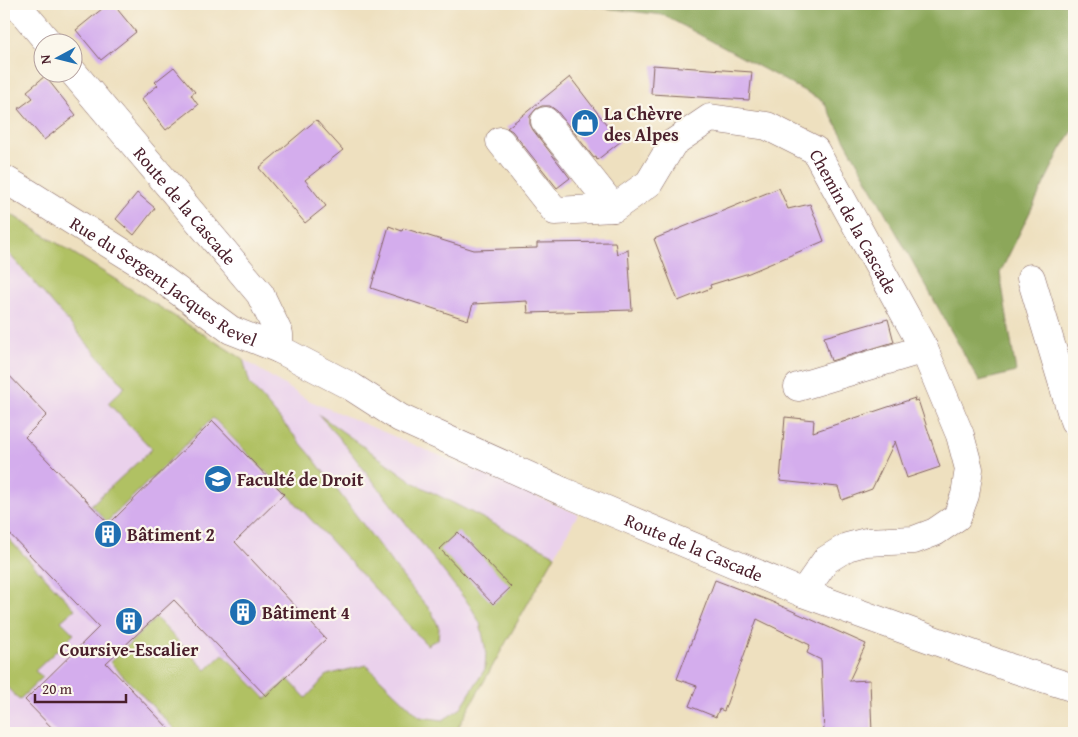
<svg xmlns="http://www.w3.org/2000/svg" width="1078" height="737" font-family="'Gentium Book Plus',serif">
  <rect width="100%" height="100%" fill="#fbf7ec"/>
  <filter id="ink" filterUnits="userSpaceOnUse"><feTurbulence type="fractalNoise" baseFrequency=".02" numOctaves="2"/><feDisplacementMap in="SourceGraphic" scale="10" xChannelSelector="R" yChannelSelector="G"/><feConvolveMatrix kernelMatrix="1 2 1 2 8 2 1 2 1" color-interpolation-filters="sRGB"/></filter>
  <filter id="wash" filterUnits="userSpaceOnUse"><feTurbulence type="fractalNoise" baseFrequency=".0096" numOctaves="4" result="noise"/><feDisplacementMap in="SourceGraphic" scale="20" xChannelSelector="R" yChannelSelector="G"/><feGaussianBlur stdDeviation="1.12" result="paint"/><feColorMatrix in="noise" values="0 0 0 0 0 0 0 0 0 0 0 0 0 0 0 0 0 1.4 0 .05"/><feComposite in="paint" operator="in"/></filter>
  <g filter="url(#wash)">
    <rect width="100%" height="100%" fill="#eee0bf"/>
    <path fill="#ead1ec" d="M4,209L308,400L578,514L455,733H4Z"/>
    <g fill="#b0c164" stroke="#7d7048">
      <path d="M4,210L243,359L250,384L310,454L408,584L432,612L439,628L438,639L427,645L292,499L213,418L107,522L91,505L152,449L108,403L125,387L4,248Z"/>
      <path d="M318,414L416,484L555,555L455,733H178L110,662L156,618L206,670L223,654L266,699L288,679L306,698L327,675L366,665L420,717L443,720L460,709L485,669L486,651L480,623L471,607L338,436Z"/>
      <path d="M4,534L75,609L61,621L74,634L35,671L43,677L19,700L4,684Z"/>
    </g>
    <path fill="#8ca75a" stroke="#6b6342" d="M572,4H1074V129L1061,149L1000,273L1016,372L979,381L823,101L663,15Z"/>
    <g id="blocks">
      <g fill="#d4aded">
        <path d="M108,4H113L136,32L101,60L76,30Z"/>
        <path d="M653,65L752,72L749,100L651,94Z"/>
        <path d="M174,67L195,92L191,95L198,105L166,130L141,99L158,85L155,82Z"/>
        <path d="M45,76L76,115L44,140L18,109L33,98L27,91Z"/>
        <path d="M570,77L620,142L597,160L596,157L594,158L557,111L550,106H542L536,109L530,116V124L533,130L570,178L557,188L512,131L507,128Z"/>
        <path d="M316,120L343,150L305,180L326,206L305,223L259,168Z"/>
        <path d="M779,188L788,209L810,204L824,241L749,273L710,285L711,288L678,301L654,239Z"/>
        <path d="M137,193L155,208L134,235L116,219Z"/>
        <path d="M389,226L402,231L403,228L474,250L537,248V243L615,242L617,254L628,249L632,310L528,313L527,301L473,304L468,320L371,288Z"/>
        <path d="M888,319L894,342L831,361L824,337Z"/>
        <path d="M4,370L47,415L25,437L109,524L213,421L284,494L235,542L326,639L266,696L174,600L106,663L173,733H57L25,700L99,627L4,528Z"/>
        <path d="M915,398L914,401L918,400L940,467L907,478L895,441L872,489L842,500L838,487L780,481L785,417L814,420L813,432Z"/>
        <path d="M458,532L511,587L493,604L440,549Z"/>
        <path d="M715,580L770,601L866,644L849,681L870,680L872,733H824L821,660L807,653L810,645L757,619L724,711L719,709L716,717L689,706L697,686L677,679Z"/>
      </g>
    </g>
  </g>
  <g filter="url(#ink)">
    <use href="#blocks" fill-opacity="0" stroke="#83635f" stroke-width="1"/>
    <g fill="none" stroke-linecap="round" stroke-linejoin="round">
      <g stroke="#83635f" stroke-width="29">
        <g id="minor">
          <path d="M16,4L48,42"/>
          <path id="s1" d="M72,71L260,294L279,334V349"/>
          <path d="M545,121L614,208"/>
          <path id="s2" d="M500,141L555,211L614,208L649,183L673,143L710,118L767,126L815,150L924,349L960,435L969,469L965,495L957,517L935,532L914,540L866,542L847,547L826,560L803,593"/>
          <path id="s3" d="M4,179L28,193L143,265L231,330L279,349L352,387L400,418L562,491L803,593L1008,667L1074,688"/>
          <path d="M1031,278L1074,421"/>
          <path d="M798,387L924,349"/>
        </g>
      </g>
      <use href="#minor" stroke="#fff" stroke-width="28"/>
    </g>
  </g>
  <defs>
    <g id="shop-disc" transform="scale(1.4375)"><circle r="9.5" fill="#1f6fb2" stroke="#fbf7ec"/><path d="M-5-2.5h2.3a2.7 3.5 0 0 1 5.4 0H5L5.5 6h-11ZM-1.5-2.5h3a1.5 2.3 0 0 0-3 0Z" fill="#fff"/></g>
    <g id="university-disc" transform="scale(1.4375)"><circle r="9.5" fill="#1f6fb2" stroke="#fbf7ec"/><path d="M0-5L7-2L0 1L-7-2ZM-4 1L0 2.5L4 1V4Q0 6-4 4Z" fill="#fff"/></g>
    <g id="building-disc" transform="scale(1.4375)"><circle r="9.5" fill="#1f6fb2" stroke="#fbf7ec"/><path d="M-4-6H4V6H1V3H-1V6H-4ZM-2.5-4.3h1.7v1.8h-1.7ZM.8-4.3h1.7v1.8H.8ZM-2.5-1h1.7V.8h-1.7ZM.8-1h1.7V.8H.8Z" fill="#fff"/></g>
  </defs>
  <g fill-rule="evenodd">
    <use href="#shop-disc" x="585" y="123"/>
    <use href="#university-disc" x="218" y="479"/>
    <use href="#building-disc" x="108" y="534"/>
    <use href="#building-disc" x="243" y="612"/>
    <use href="#building-disc" x="129" y="621"/>
  </g>
  <g text-anchor="middle" dominant-baseline="central" stroke-width="4.5" stroke-linejoin="round" paint-order="stroke">
    <g font-size="18" font-weight="bold" fill="#4a1f2b" stroke="#fbf7ec" text-anchor="start">
      <text x="604" y="113">La Chèvre<tspan x="604" dy="21">des Alpes</tspan></text>
      <text x="237" y="479">Faculté de Droit</text>
      <text x="127" y="534">Bâtiment 2</text>
      <text x="262" y="612">Bâtiment 4</text>
      <text x="129" y="649" text-anchor="middle">Coursive-Escalier</text>
    </g>
    <g font-size="18" fill="#4a1f2b" stroke="#fbf7ec">
      <text stroke="none"><textPath href="#s1" startOffset="176">Route de la Cascade</textPath></text>
      <text stroke="none"><textPath href="#s2" startOffset="475">Chemin de la Cascade</textPath></text>
      <text stroke="none"><textPath href="#s3" startOffset="190">Rue du Sergent Jacques Revel</textPath></text>
      <text stroke="none"><textPath href="#s3" startOffset="785">Route de la Cascade</textPath></text>
    </g>
  </g>
  <rect width="1078" height="737" fill="none" stroke="#fbf7ec" stroke-width="20"/>
  <g transform="translate(58 58) rotate(263)"><circle r="24" fill="#fbf7ec" stroke="#b4a19f"/>
  <path d="M0-4L9 19L0 12L-9 19Z" fill="#1f6fb2"/>
  <text y="-8" font-size="14" font-weight="bold" text-anchor="middle" fill="#4a1f2b">N</text>
  </g>
  <path d="M35 694v8h91v-8" fill="none" stroke="#4a1f2b" stroke-width="2.5"/>
  <text x="42" y="694" font-size="15" fill="#4a1f2b" stroke="#fbf7ec" stroke-width="4" paint-order="stroke">20 m</text>
</svg>
